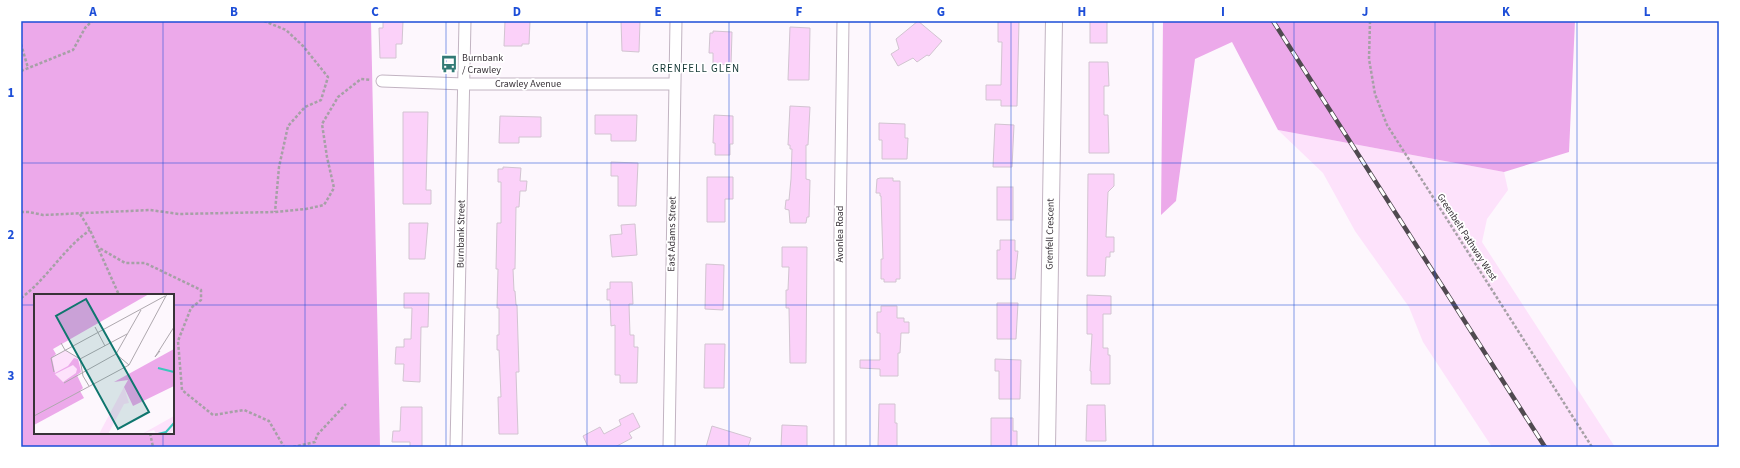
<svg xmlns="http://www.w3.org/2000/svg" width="1740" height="468" font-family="'Source Sans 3',sans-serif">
  <rect width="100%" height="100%" fill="#fdf7fd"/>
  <path fill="#fde2fb" d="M1278,130L1504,172L1508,190L1487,219L1482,242L1615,447H1492L1423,342L1409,307L1355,231L1323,173Z"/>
  <g fill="#eca9ea" fill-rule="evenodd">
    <path d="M21,21H371L380,447H21ZM35,295H173V433H35Z"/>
    <path d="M1163,21H1575L1569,152L1504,172L1278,130L1232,42L1195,59L1176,201L1161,215Z"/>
  </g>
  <g fill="#fbd1f9" stroke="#d2c4d1">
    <path d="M383,21H403L402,44H396V58H380L379,28H383Z"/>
    <path d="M505,21H530L529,44H522V46H504Z"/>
    <path d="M621,21H640L639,52L622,51Z"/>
    <path d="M918,21L942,41L929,56L927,55L917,62L913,58L898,66L891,54L899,49L896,39Z"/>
    <path d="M998,21H1019L1017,106H1001V100H986V85H1001L1002,42H998Z"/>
    <rect x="1090" y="21" width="17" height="22"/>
    <path d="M790,27L810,28L809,80H788Z"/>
    <path d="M713,31L732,32L731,65L713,64V53H709L710,33H713Z"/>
    <path d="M1089,62H1108L1109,86H1104V115H1108L1109,153H1089Z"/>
    <path d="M790,106L810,107L808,145H806V179L810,180L809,217H807L806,223H790L789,210L785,209L786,200H789L791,179L792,149H790V145H788Z"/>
    <path d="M403,112H428L426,190H431V204H403Z"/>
    <path d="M595,115H637L636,141H611V134H595Z"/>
    <path d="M714,115L733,116V144H730V155H715V143H713Z"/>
    <path d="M500,116L541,117V137H519V143H499Z"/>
    <path d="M879,123L905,124V138H908L907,159H882V140H879Z"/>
    <path d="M995,124L1014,125L1012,167H993Z"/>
    <path d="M611,162L638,163L636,206H618V176H611Z"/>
    <path d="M503,167L521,168L520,181H527L526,191H520L519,207H516L515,269H513L514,291H515L516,305H517L519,372H516L518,434H499L498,397H501L499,350H497V335H499V308H497L498,269H496L497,223H501V182H498V169H503Z"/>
    <path d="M1088,174H1114V186L1108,192L1106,237H1114V252H1110V257H1106L1105,276H1087Z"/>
    <path d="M707,177H733V199H725V222H707Z"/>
    <path d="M880,178H893V181H900V279H896V282H884V279H881V259H883L881,196H880V193H876L877,179Z"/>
    <rect x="997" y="187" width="16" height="33"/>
    <path d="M409,223H428L425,259H409Z"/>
    <path d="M635,224L637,255L612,257L610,235L622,234L621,225Z"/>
    <path d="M1000,240H1015V251H1018L1015,279H997V250H1000Z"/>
    <path d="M782,247H807L806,363H790L789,308H786V290H788L789,267H782Z"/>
    <path d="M706,264L724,265L723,310L705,309Z"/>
    <path d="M610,282H632L633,304H629L630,335H634V347H638L637,383H620V375H615V325L611,326L610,300H607V289H610Z"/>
    <path d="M404,293H429L428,327H421L420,382L403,381L404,364H395L396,347H404V339H411L412,308H404Z"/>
    <path d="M1087,295L1111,296V314H1103V348H1108V355H1110V384H1091V371H1090L1092,334H1087Z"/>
    <path d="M997,303H1018L1016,339H997Z"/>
    <path d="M881,306H897V318H904V322H909V333H901L900,353H898V376H880V369L860,368V360H880V333H877V312H881Z"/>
    <path d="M705,344H725L724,388H704Z"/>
    <path d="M995,359L1021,360L1020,399H999V371H995Z"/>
    <path d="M879,404H895V423H897V447H878Z"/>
    <path d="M1087,405H1105L1106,441H1086Z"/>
    <path d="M401,407H422V447H410V442H392L393,431H400Z"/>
    <path d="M633,413L640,427L629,433L632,438L615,447H588L583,436L600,427L604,434L621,425L619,420Z"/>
    <path d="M991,418H1013V431H1017V447H991Z"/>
    <path d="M782,425L807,426V447H781Z"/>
    <path d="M712,426L751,438L748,447H706Z"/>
  </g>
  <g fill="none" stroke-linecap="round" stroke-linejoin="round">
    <g stroke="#c2b4c2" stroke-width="13">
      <g id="street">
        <path d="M382,81L464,84H674"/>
        <path d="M456,447L465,21"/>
        <path d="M669,447L676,21"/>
        <path d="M840,447V232L843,21"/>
      </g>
    </g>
    <g stroke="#c2b4c2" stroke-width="18">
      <path id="secondary" d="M1047,447L1054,21"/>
    </g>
    <g stroke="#a6a0a6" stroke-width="2.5" stroke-dasharray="3 2" stroke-linecap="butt">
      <path d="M264,21L286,30L303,46L328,77L321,100L305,107L288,126L279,167L275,212"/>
      <path d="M1370,21L1369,59L1375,94L1387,125L1592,447"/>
      <path d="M21,44L28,68"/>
      <path d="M21,71L73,50L85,28L92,21"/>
      <path d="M21,212H29L43,215L150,210L179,214L275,212L306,209L324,205L334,188L327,157L322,124L338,97L361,79L371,80"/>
      <path d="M80,214L90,230L119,295"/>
      <path d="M96,246L125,263H145L201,290V300L191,308L178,341L182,390L213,415L244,410L269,421L284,447"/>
      <path d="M21,298C47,279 63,249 90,230"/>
      <path d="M150,433L153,447"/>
      <path d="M293,447L315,442L317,435L346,404"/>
    </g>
    <use href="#street" stroke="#fff" stroke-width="11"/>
    <use href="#secondary" stroke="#fff" stroke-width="16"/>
    <g stroke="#504a50" stroke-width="4.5">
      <path id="rail" d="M1273,21L1545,447"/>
    </g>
    <use href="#rail" stroke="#fff" stroke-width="3" stroke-dasharray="9" stroke-linecap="butt"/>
  </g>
  <path fill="none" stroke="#1d4ed8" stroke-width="1" stroke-opacity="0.55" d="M163,21V295M305,21V447M446,21V447M587,21V447M729,21V447M870,21V447M1011,21V447M1153,21V447M1294,21V447M1435,21V447M1577,21V447M21,163H1719M21,305H35M173,305H1719M163,433V447"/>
  <defs>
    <g id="bus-bare" transform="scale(1.38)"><path d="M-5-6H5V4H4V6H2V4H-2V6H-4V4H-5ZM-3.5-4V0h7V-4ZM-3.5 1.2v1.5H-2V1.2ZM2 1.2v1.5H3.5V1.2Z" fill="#327a75" stroke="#fff" stroke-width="2.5" paint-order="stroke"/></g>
  </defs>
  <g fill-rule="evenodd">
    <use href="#bus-bare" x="449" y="64"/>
  </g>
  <g text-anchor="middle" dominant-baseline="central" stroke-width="3.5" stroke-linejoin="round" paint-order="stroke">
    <g font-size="10" fill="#383238" stroke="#fff" text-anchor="start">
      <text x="462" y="58">Burnbank<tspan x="462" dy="12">/ Crawley</tspan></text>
    </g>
    <g font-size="10" fill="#383238" stroke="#fff">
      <text x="528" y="84">Crawley Avenue</text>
      <text transform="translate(461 234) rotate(-89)">Burnbank Street</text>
      <text transform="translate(672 234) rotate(-89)">East Adams Street</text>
      <text transform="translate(840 234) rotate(-90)">Avonlea Road</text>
      <text transform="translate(1050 234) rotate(-89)">Grenfell Crescent</text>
      <text transform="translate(1467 237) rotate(57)">Greenbelt Pathway West</text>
    </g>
    <g font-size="11" letter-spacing="1" fill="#153835" stroke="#fff">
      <text x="696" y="68">GRENFELL GLEN</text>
    </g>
  </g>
  <g transform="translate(34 294)">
    <rect width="140" height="140" fill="#fdf7fd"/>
    <path d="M31,56L44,64L48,78L28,88L20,78L18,64ZM90,93L95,109L90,110L74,140H65ZM140,122V135L135,140H122L120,136L108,140Z" fill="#fde2fb"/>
    <path d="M0,0H115L19,55L22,60L18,64L21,79L34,72L40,64L44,65L47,78L43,81L49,94L46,97L50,104L0,131ZM39,71L43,75L42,79L29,88L21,80ZM140,55V92L99,112L90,93L94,86L80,88Z" fill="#eca9ea" fill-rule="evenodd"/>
    <path fill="none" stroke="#3cc6bc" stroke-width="2" d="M124,74L140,78M124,140L132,138L140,129"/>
    <path fill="none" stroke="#aea8ae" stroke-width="1" d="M61,33L71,52M27,49L31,56L46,65L49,82L55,92M126,57L121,63L140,33M82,60L95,71M46,65L93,40M20,78L17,64L131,2M30,89L82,60L107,16M0,122L95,71L133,0"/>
    <path fill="#0f766e" fill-opacity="0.15" stroke="#0f766e" stroke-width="2" d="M52,5L115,118L84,135L22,22Z"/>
    <rect width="140" height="140" fill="none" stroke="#383238" stroke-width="2"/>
  </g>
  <rect width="1740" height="468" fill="none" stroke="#ffffff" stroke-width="44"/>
  <rect x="22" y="22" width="1696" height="424" fill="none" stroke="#1d4ed8" stroke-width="1.5"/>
  <g font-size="13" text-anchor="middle" font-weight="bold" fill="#1d4ed8">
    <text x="93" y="16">A</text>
    <text x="234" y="16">B</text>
    <text x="375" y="16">C</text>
    <text x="517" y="16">D</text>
    <text x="658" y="16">E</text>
    <text x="799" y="16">F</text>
    <text x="941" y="16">G</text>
    <text x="1082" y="16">H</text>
    <text x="1223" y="16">I</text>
    <text x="1365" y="16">J</text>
    <text x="1506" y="16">K</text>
    <text x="1647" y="16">L</text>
    <text x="11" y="97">1</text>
    <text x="11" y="239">2</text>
    <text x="11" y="380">3</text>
  </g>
</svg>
